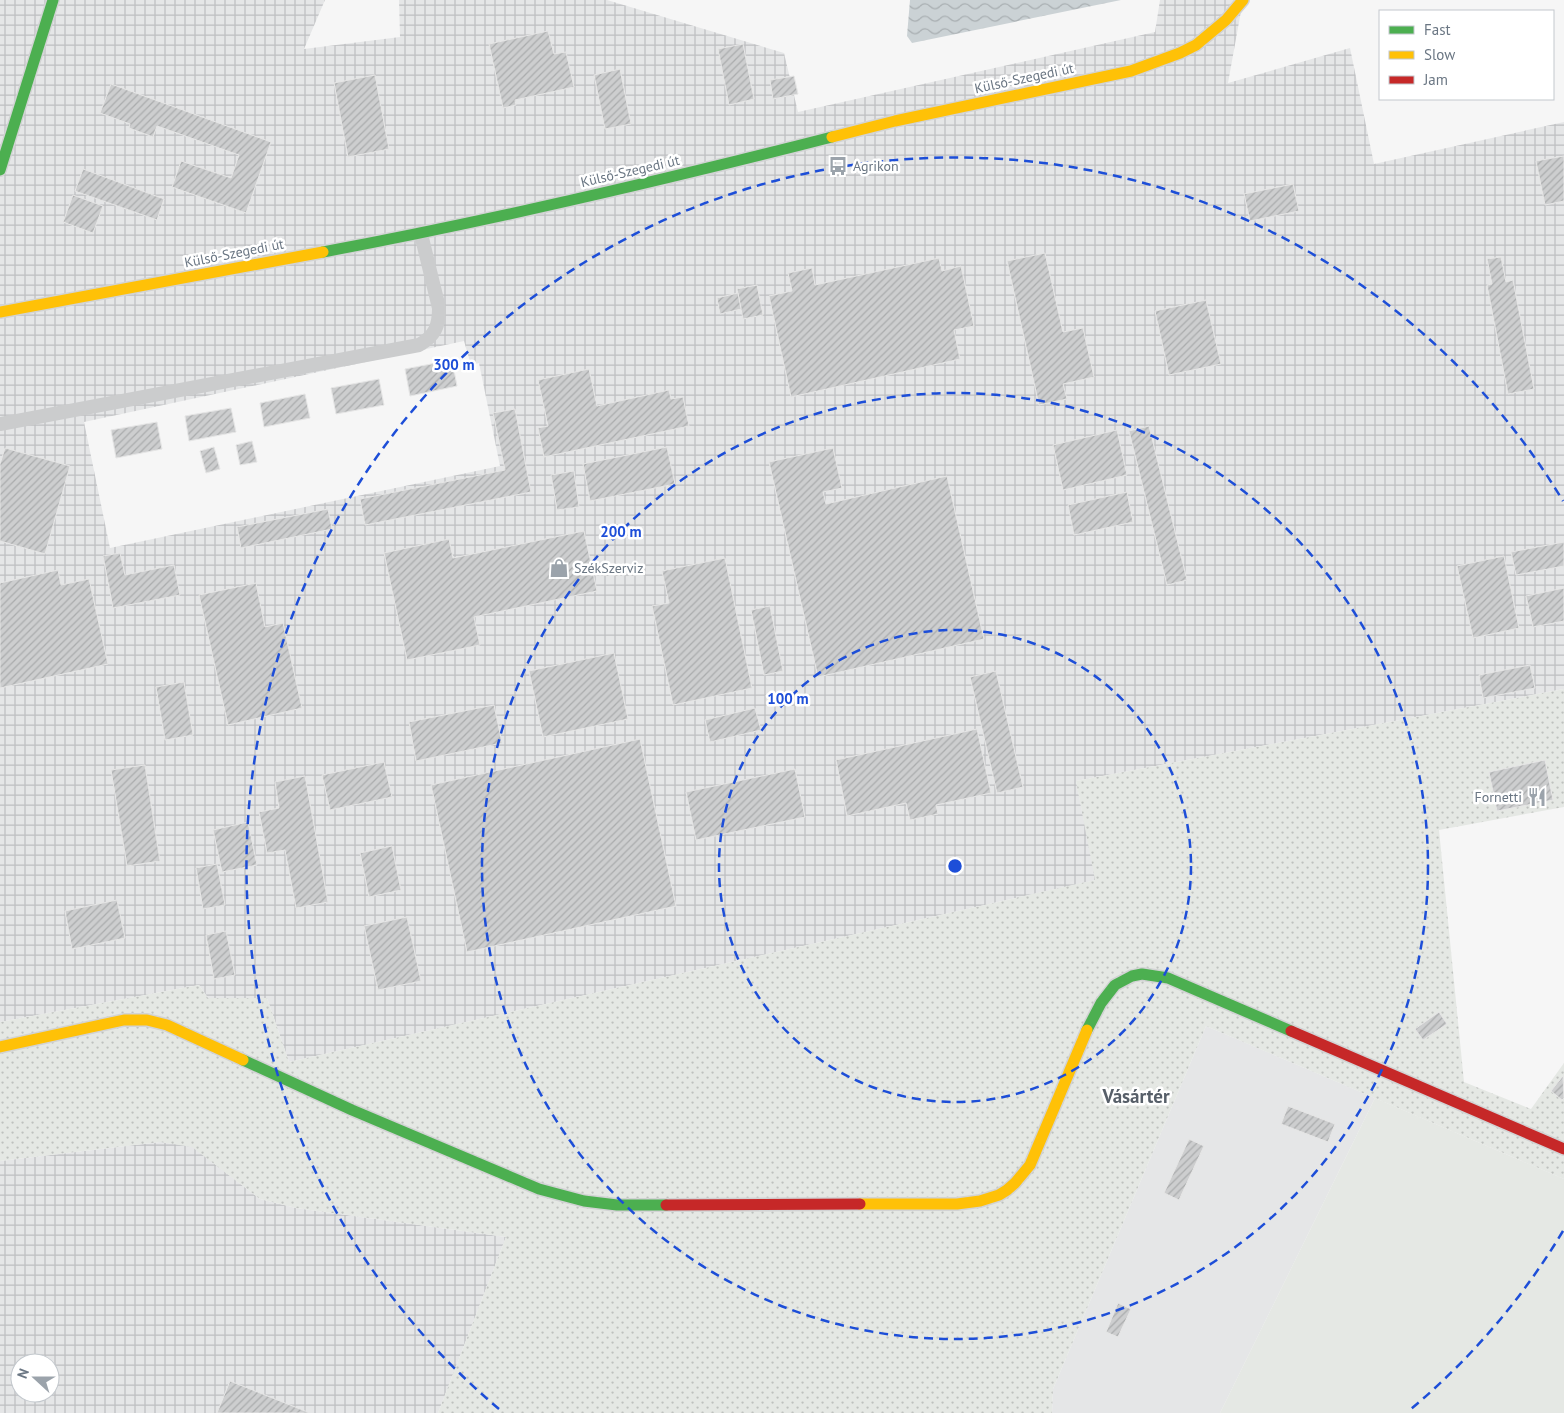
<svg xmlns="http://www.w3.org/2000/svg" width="1564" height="1413" font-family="'PT Sans',sans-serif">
  <defs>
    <pattern id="industrial-grid" width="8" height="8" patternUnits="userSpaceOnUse" patternTransform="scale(1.25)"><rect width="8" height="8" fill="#e5e6e7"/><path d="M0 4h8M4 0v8" fill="none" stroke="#bebfc1"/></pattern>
    <pattern id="grass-dots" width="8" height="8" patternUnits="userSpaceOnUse" patternTransform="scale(1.25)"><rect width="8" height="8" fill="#e5e8e4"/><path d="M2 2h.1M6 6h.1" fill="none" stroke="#bec1be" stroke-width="1.8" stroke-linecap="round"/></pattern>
    <pattern id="water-waves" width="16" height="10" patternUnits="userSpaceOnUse" patternTransform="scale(1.25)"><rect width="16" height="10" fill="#cbd2d5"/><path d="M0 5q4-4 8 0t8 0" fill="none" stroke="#a9afb2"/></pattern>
    <pattern id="building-hatch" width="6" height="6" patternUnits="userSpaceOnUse" patternTransform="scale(1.25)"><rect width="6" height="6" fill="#cdcecf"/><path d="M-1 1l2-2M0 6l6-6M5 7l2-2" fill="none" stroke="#aaacad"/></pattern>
  </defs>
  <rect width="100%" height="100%" fill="#f6f6f6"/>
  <path fill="#e5e6e7" d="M1206,1026L1375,1098L1220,1413H1052L1053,1389Z"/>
  <g fill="url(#industrial-grid)" fill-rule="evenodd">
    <path d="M0,0H325L304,49L400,37L399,0H607L784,53L798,112L1155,32L1160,0H1243L1228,83L1350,48L1374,164L1564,122V689L1076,781L1096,880L289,1062L267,998H208L199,985L0,1022ZM464,341L471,365L479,363L500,466L110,548L84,422Z"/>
    <path d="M160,1142L192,1146L260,1199L296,1208L506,1237L438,1413H0V1161ZM20,1363H50V1393H20Z"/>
  </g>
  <path fill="url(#grass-dots)" d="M1564,689V807L1439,830L1464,1082L1531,1109L1564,1063V1179L1206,1026L1053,1389L1052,1413H438L506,1237L296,1208L260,1199L192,1147L160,1142L0,1161V1022L199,985L208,998H267L289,1062L1095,880L1076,781Z"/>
  <path fill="#e5e8e4" d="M1375,1098L1564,1179V1413H1220Z"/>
  <path fill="url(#water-waves)" d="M910,0H1121L912,43L907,36Z"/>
  <g fill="url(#building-hatch)" stroke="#e6e6e6">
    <path d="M548,31L554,54L566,52L574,87L515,100L516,105L503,108L489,44Z"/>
    <path d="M743,44L754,99L729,105L718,49Z"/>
    <path d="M620,69L631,124L605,129L594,75Z"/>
    <path d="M375,75L389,149L348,157L334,83Z"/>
    <path d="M794,76L798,94L773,99L770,80Z"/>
    <path d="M111,84L271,142L246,213L172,187L181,161L231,178L239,155L157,126L153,137L129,128L130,124L100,113Z"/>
    <path d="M1564,156V201L1545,205L1536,161Z"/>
    <path d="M83,169L164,199L157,220L75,191Z"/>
    <path d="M1293,184L1299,211L1250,221L1244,194Z"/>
    <path d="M73,195L103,206L93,233L63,222Z"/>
    <path d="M1045,253L1063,332L1083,328L1094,377L1063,384L1067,399L1039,405L1007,261Z"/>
    <path d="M1501,257L1506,282L1513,280L1534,389L1508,394L1487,285L1492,284L1487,259Z"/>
    <path d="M939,258L942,271L961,266L974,326L954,330L960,359L791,397L769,296L792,291L788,273L812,268L815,285Z"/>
    <path d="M757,285L763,315L743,319L737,289Z"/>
    <path d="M738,293L741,309L720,314L717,298Z"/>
    <path d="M1206,300L1221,364L1169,375L1155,311Z"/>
    <path d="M452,360L457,386L410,396L405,369Z"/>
    <path d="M589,369L597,406L669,390L671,399L683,397L689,426L544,457L538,428L548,426L538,380Z"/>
    <path d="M379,379L384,405L336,414L331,388Z"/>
    <path d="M305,394L310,418L264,427L260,403Z"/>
    <path d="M231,408L236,432L189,441L185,416Z"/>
    <path d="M515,409L531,492L365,525L360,499L505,470L493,413Z"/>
    <path d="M157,422L162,449L116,458L111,430Z"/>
    <path d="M1149,426L1187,580L1167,585L1129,431Z"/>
    <path d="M1117,430L1127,475L1063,490L1053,445Z"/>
    <path d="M252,441L257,462L240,465L236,445Z"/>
    <path d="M214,447L220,469L206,473L200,451Z"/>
    <path d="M667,447L675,484L590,501L583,464Z"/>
    <path d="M5,448L70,466L45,554L0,541V464Z"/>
    <path d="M833,448L842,488L823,492L826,504L947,476L984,639L818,677L769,462Z"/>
    <path d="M574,471L579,507L557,510L551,475Z"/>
    <path d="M1127,492L1133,522L1074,535L1068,505Z"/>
    <path d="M328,509L332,529L241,548L237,527Z"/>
    <path d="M584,531L597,591L474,617L480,645L407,660L384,553L449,539L453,558Z"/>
    <path d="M1564,542V566L1516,575L1511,552Z"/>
    <path d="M120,553L125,575L174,565L180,595L113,608L103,556Z"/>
    <path d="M1504,556L1519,628L1473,638L1457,566Z"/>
    <path d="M725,558L752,688L673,705L652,606L669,603L662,571Z"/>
    <path d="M58,570L61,585L89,579L108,664L0,688V583Z"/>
    <path d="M256,583L265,627L283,623L302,708L228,725L199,595Z"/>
    <path d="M1564,588V621L1533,627L1526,596Z"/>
    <path d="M770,606L783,671L764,675L751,610Z"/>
    <path d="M614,653L628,719L543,737L529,671Z"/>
    <path d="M1530,665L1535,688L1483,698L1479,675Z"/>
    <path d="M996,671L1023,787L997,793L970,677Z"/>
    <path d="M184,682L193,735L165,740L156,687Z"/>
    <path d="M494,705L502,743L416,761L409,722Z"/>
    <path d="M755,708L761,730L710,742L705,720Z"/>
    <path d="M977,729L991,793L936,805L938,814L910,820L906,803L847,816L836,760Z"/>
    <path d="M640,739L676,906L467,952L431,785Z"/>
    <path d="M1545,760L1553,800L1497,811L1489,772Z"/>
    <path d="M384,762L392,797L330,810L322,775Z"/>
    <path d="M145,765L160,861L127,866L111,770Z"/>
    <path d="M795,769L805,817L696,840L686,792Z"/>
    <path d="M305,776L328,902L296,908L285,850L267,853L259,812L279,808L275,782Z"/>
    <path d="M248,822L257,865L222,872L213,830Z"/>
    <path d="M392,846L401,890L369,897L360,853Z"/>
    <path d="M217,864L225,905L203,909L196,868Z"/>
    <path d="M117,900L125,938L72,949L65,911Z"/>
    <path d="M407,917L421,981L378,990L364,926Z"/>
    <path d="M226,931L235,975L214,979L206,935Z"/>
    <path d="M1439,1012L1447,1024L1423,1040L1415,1029Z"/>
    <path d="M1563,1076L1564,1098L1562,1100L1551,1091Z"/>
    <path d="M1288,1106L1335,1124L1328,1142L1281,1124Z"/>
    <path d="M1189,1139L1204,1146L1179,1200L1164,1193Z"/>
    <path d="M1118,1303L1131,1309L1118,1337L1106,1332Z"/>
    <path d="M230,1381L310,1413H217Z"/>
  </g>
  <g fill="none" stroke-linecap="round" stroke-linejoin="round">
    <g stroke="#d2d3d4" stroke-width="14">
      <g id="fast">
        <path d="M0,170L53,0"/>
        <path d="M323,252C494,220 664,180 832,137"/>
        <path d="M1087,1030L1101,1003L1115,985L1132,976L1142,974L1168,978L1291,1031"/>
        <path d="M243,1060L352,1110L539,1189L584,1201L617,1205H666"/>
      </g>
    </g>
    <g stroke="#d2d3d4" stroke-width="14">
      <g id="slow">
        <path d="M832,137L895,121L1131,71L1180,53L1196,45L1226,20L1243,0"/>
        <path d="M0,312L323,252"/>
        <path d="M0,1047L124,1020H147L167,1025L243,1060"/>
        <path d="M860,1204H957L980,1201L999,1195L1007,1190L1015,1183L1030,1165L1087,1030"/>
      </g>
    </g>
    <g stroke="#d2d3d4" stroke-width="14">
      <g id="jam">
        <path d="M1291,1031L1564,1149"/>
        <path d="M666,1205L860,1204"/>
      </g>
    </g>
    <path stroke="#cbcccd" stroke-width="14" d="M0,424L419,345C435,336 439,326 439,308L421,234"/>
    <use href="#fast" stroke="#4caf50" stroke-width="11"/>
    <use href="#slow" stroke="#ffc107" stroke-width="11"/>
    <use href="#jam" stroke="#c62828" stroke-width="11"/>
  </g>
  <g fill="none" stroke="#1d4ed8" stroke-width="2.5" stroke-dasharray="9 6">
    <circle cx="955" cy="866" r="236"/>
    <circle cx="955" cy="866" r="473"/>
    <path d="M1563 1231A709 709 0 0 1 1411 1409M499 1409A709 709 0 1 1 1563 501"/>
  </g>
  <defs>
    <g id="bus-bare" transform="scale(1.5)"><path d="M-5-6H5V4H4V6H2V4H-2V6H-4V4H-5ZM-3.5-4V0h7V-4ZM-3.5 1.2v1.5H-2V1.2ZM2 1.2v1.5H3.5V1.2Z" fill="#9ba3ab" stroke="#fff" stroke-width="2.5" paint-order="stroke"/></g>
    <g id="shop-bare" transform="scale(1.5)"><path d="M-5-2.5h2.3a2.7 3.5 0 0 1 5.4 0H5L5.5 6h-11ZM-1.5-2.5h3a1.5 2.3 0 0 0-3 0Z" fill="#9ba3ab" stroke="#fff" stroke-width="2.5" paint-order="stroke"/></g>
    <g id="restaurant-bare" transform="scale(1.5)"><path d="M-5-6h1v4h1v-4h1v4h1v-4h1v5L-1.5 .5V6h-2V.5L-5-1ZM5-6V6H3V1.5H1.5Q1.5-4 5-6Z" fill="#9ba3ab" stroke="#fff" stroke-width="2.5" paint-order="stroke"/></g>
  </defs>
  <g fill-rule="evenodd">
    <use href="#bus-bare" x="838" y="166"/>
    <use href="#shop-bare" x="559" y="568"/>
    <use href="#restaurant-bare" x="1537" y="797"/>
  </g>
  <g text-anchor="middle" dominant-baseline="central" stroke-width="5" stroke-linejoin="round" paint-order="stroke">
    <g font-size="14" fill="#6a7683" stroke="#fff">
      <text transform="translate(1024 78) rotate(-12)">Külső-Szegedi út</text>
      <text transform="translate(630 171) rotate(-13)">Külső-Szegedi út</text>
      <text transform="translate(234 253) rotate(-11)">Külső-Szegedi út</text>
    </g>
    <g font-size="14" fill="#6a7683" stroke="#fff" text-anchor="start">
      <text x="853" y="166">Agrikon</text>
      <text x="574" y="568">SzékSzerviz</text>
      <text x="1522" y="797" text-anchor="end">Fornetti</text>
    </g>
    <g font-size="19" font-weight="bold" fill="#575f69" stroke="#fff">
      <text x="1136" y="1096">Vásártér</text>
    </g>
  </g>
  <circle cx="955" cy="866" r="8" fill="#1d4ed8" stroke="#fff" stroke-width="2.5"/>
  <g font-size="15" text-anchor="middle" font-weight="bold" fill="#1d4ed8" stroke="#fff" stroke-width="5" stroke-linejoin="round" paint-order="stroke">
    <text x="454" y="370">300 m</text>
    <text x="621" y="537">200 m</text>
    <text x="788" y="704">100 m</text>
  </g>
  <rect x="1379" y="10" width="175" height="90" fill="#ffffff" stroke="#c3c8cd"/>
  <rect x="1389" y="26" width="25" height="8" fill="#4caf50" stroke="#c3c8cd"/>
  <text x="1424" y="35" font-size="15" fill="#6a7683">Fast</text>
  <rect x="1389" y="51" width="25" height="8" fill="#ffc107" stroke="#c3c8cd"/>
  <text x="1424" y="60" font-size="15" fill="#6a7683">Slow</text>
  <rect x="1389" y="76" width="25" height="8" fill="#c62828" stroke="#c3c8cd"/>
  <text x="1424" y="85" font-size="15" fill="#6a7683">Jam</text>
  <g transform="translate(35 1378) rotate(291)"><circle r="24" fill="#ffffff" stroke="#c3c8cd"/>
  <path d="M0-4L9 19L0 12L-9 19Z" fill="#9ba3ab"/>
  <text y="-8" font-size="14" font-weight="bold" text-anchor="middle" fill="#6a7683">N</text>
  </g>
</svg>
